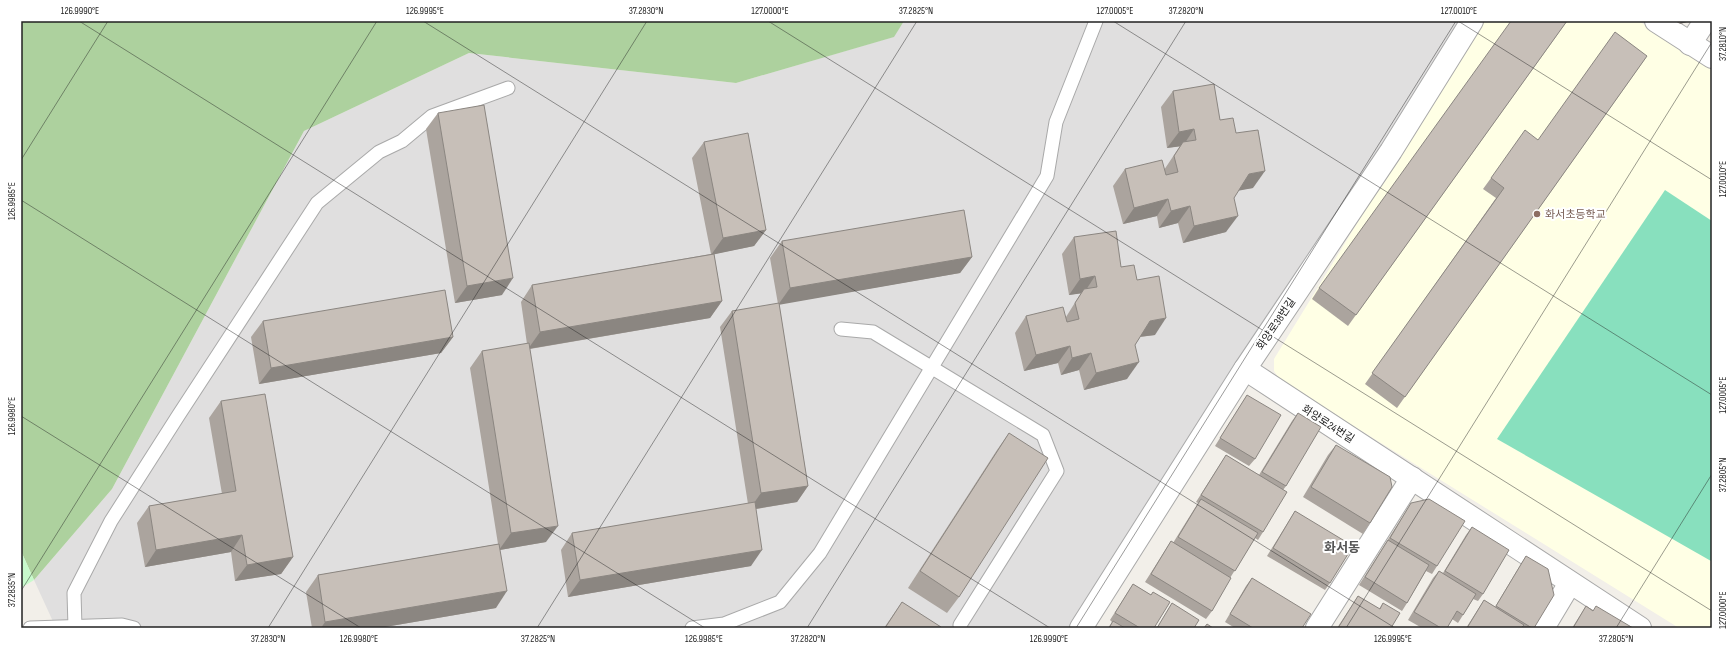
<svg xmlns="http://www.w3.org/2000/svg" width="1733" height="649" font-family="'Sofia Sans Condensed','Noto Sans KR',sans-serif">
  <rect width="100%" height="100%" fill="#f2efe9"/>
  <path fill="#e0dfdf" d="M904,21H1462L1087,628H56L34,580L112,489L304,131L469,53L736,83L893,37Z"/>
  <path fill="#ffffe5" d="M1481,21H1639L1712,70V628H1679L1281,381L1274,371V359Z"/>
  <path fill="#add19e" d="M21,21H904L894,37L736,83L469,53L304,131L112,489L34,580L21,551Z"/>
  <path fill="#c8facc" d="M21,551L34,580L21,588Z"/>
  <path fill="#88e0be" d="M1665,190L1712,221L1711,561L1497,439Z"/>
  <g fill="none" stroke-linecap="round" stroke-linejoin="round">
    <g stroke="#a9a9a9" stroke-width="15">
      <g id="service">
        <path d="M841,329L873,332L1043,435L1057,471L960,625"/>
        <path d="M75,627L74,593L111,521L178,416L317,203L379,152L402,141L432,116L508,88"/>
        <path d="M30,628L122,625L134,628"/>
        <path d="M692,628L724,624L780,602L820,553L1047,176L1056,122L1096,21"/>
      </g>
    </g>
    <g stroke="#a9a9a9" stroke-width="24">
      <g id="minor">
        <path d="M1656,21L1712,57"/>
        <path d="M1690,44L1705,21"/>
        <path d="M1245,369L1640,628"/>
        <path d="M1081,628L1245,369L1391,151L1472,21"/>
        <path d="M1317,628L1412,478"/>
        <path d="M1543,628L1570,583"/>
      </g>
    </g>
    <use href="#service" stroke="#fff" stroke-width="13"/>
    <use href="#minor" stroke="#fff" stroke-width="22"/>
  </g>
  <g fill="#aba49e">
    <path d="M1567,21L1348,326L1312,299L1319,288Z"/>
    <path d="M1675,21H1690L1680,24Z"/>
    <path d="M1647,56L1397,408L1365,384L1496,198L1483,189L1491,178L1538,140Z"/>
    <path d="M1173,91L1220,120L1236,133L1253,188L1238,190L1234,198L1226,232L1183,243L1178,223L1159,228L1157,216L1123,224L1113,186L1125,169L1164,170L1180,146L1167,148L1161,107Z"/>
    <path d="M438,113L502,295L455,303L426,129Z"/>
    <path d="M704,142L766,230L754,246L714,254L722,301L710,318L530,349L546,542L500,550L496,608L379,628H312L306,592L318,575L498,544L470,368L482,351L527,344L521,302L532,285L711,254L692,158Z"/>
    <path d="M1074,237L1121,267L1137,280L1155,335L1140,337L1135,345L1127,379L1084,390L1079,370L1061,375L1058,363L1024,371L1015,333L1026,316L1066,317L1081,293L1069,295L1062,254Z"/>
    <path d="M782,241L972,257L960,273L779,304L808,486L797,502L756,509L751,566L568,597L561,550L572,533L748,504L720,327L732,311L778,304L770,258Z"/>
    <path d="M263,321L453,337L441,353L259,384L251,337Z"/>
    <path d="M1247,395L1255,459L1249,466L1215,446Z"/>
    <path d="M221,401L293,557L281,574L235,581L231,552L145,567L137,523L149,506L222,494L209,418Z"/>
    <path d="M1298,413L1286,486L1283,490L1263,532L1258,540L1255,538L1230,578L1212,611L1206,619L1145,582L1171,541L1173,543L1198,503L1196,502L1226,455L1259,475L1292,421Z"/>
    <path d="M1009,433L959,597L947,613L908,588L997,450Z"/>
    <path d="M1336,445L1370,523L1363,534L1303,497L1328,455Z"/>
    <path d="M1411,503L1437,566L1432,574L1426,571L1407,603L1402,611L1359,585Z"/>
    <path d="M1295,511L1330,583L1325,590L1267,556Z"/>
    <path d="M1472,527L1483,594L1478,601L1473,599L1458,623L1452,619L1447,628H1422L1408,620L1433,578L1439,571L1443,573L1466,535Z"/>
    <path d="M1526,556L1534,628H1466L1484,600L1495,607L1521,564Z"/>
    <path d="M1252,578L1302,628H1235L1225,622L1246,586Z"/>
    <path d="M1133,584L1151,595L1153,592L1154,628H1108L1112,622L1110,620Z"/>
    <path d="M1358,596L1379,609L1383,603L1391,628H1337Z"/>
    <path d="M902,602L940,628H884Z"/>
    <path d="M1172,603L1194,628H1157Z"/>
    <path d="M1586,606L1593,610L1633,628H1572Z"/>
  </g>
  <g fill="#8b8681">
    <path d="M1681,21H1690L1680,24Z"/>
    <path d="M1194,129L1183,146L1167,148L1179,132Z"/>
    <path d="M1265,171L1253,188L1237,191L1249,174Z"/>
    <path d="M1168,199L1157,216L1123,224L1134,208Z"/>
    <path d="M1190,206L1178,223L1159,228L1171,211Z"/>
    <path d="M1238,216L1226,232L1183,243L1194,226Z"/>
    <path d="M766,230L754,246L711,255L723,238Z"/>
    <path d="M972,257L960,273L778,305L790,288Z"/>
    <path d="M1095,276L1084,293L1069,295L1080,279Z"/>
    <path d="M513,278L502,295L455,303L467,286Z"/>
    <path d="M722,301L710,318L528,349L540,332Z"/>
    <path d="M1166,318L1155,335L1138,337L1150,321Z"/>
    <path d="M453,337L441,353L259,384L271,368Z"/>
    <path d="M1070,346L1058,363L1024,371L1036,355Z"/>
    <path d="M1091,353L1079,370L1061,375L1072,358Z"/>
    <path d="M1139,362L1127,379L1084,390L1096,373Z"/>
    <path d="M808,486L797,502L749,510L761,493Z"/>
    <path d="M558,526L546,542L499,550L511,533Z"/>
    <path d="M242,535L231,552L145,567L156,550Z"/>
    <path d="M762,550L751,566L568,597L580,580Z"/>
    <path d="M293,557L281,574L235,581L247,565Z"/>
    <path d="M507,591L496,608L379,628H321L325,622Z"/>
  </g>
  <g fill="#c7bfb8" stroke="#8b8681">
    <path d="M1511,21H1567L1356,315L1319,288Z"/>
    <path d="M1615,32L1647,56L1405,397L1372,373L1504,188L1491,178L1525,130L1538,140Z"/>
    <path d="M1214,84L1220,120L1233,118L1236,133L1258,130L1265,171L1249,174L1234,198L1238,216L1194,226L1190,206L1171,211L1168,199L1134,208L1125,169L1162,160L1166,175L1178,172L1174,156L1183,142L1196,140L1194,129L1179,132L1173,91Z"/>
    <path d="M484,105L513,278L467,286L438,113Z"/>
    <path d="M748,133L766,230L723,238L704,142Z"/>
    <path d="M964,210L972,257L790,288L782,241Z"/>
    <path d="M1116,231L1121,267L1134,265L1137,280L1159,276L1166,318L1150,321L1135,345L1139,362L1096,373L1091,353L1072,358L1070,346L1036,355L1026,316L1063,307L1067,322L1079,319L1075,303L1084,289L1097,287L1095,276L1080,279L1074,237Z"/>
    <path d="M714,254L722,301L540,332L532,285Z"/>
    <path d="M445,290L453,337L271,368L263,321Z"/>
    <path d="M779,303L808,486L761,493L732,311Z"/>
    <path d="M529,343L558,526L511,533L482,351Z"/>
    <path d="M265,394L293,557L247,565L242,535L156,550L149,506L236,491L221,401Z"/>
    <path d="M1247,395L1281,415L1255,459L1220,438Z"/>
    <path d="M1298,413L1321,427L1286,486L1262,472Z"/>
    <path d="M1009,433L1048,458L959,597L920,571Z"/>
    <path d="M1336,445L1390,477L1392,487L1370,523L1311,487Z"/>
    <path d="M1226,455L1287,492L1263,532L1201,495Z"/>
    <path d="M1201,499L1258,533L1235,571L1178,537Z"/>
    <path d="M1429,499L1465,521L1437,566L1390,538L1411,503Z"/>
    <path d="M755,502L762,550L580,580L572,533Z"/>
    <path d="M1295,511L1353,546L1330,583L1273,548Z"/>
    <path d="M1472,527L1509,550L1483,594L1445,571Z"/>
    <path d="M1388,540L1429,565L1407,603L1365,577Z"/>
    <path d="M1171,541L1231,578L1212,611L1151,574Z"/>
    <path d="M499,544L507,591L325,622L318,575Z"/>
    <path d="M1526,556L1548,569L1554,595L1534,628H1532L1496,606Z"/>
    <path d="M1439,571L1476,594L1463,615L1457,611L1447,628H1441L1414,612Z"/>
    <path d="M1252,578L1311,614L1302,628H1253L1230,614Z"/>
    <path d="M1133,584L1151,595L1153,592L1170,602L1154,628H1140L1115,613Z"/>
    <path d="M1358,596L1380,609L1383,603L1400,613L1391,628H1338Z"/>
    <path d="M1484,600L1524,625L1521,628H1467Z"/>
    <path d="M902,602L941,627L940,628H885Z"/>
    <path d="M1172,603L1199,620L1194,628H1157Z"/>
    <path d="M1586,606L1593,611L1596,606L1633,628H1573Z"/>
    <path d="M1113,621L1125,628H1109Z"/>
    <path d="M1207,624L1213,628H1204Z"/>
  </g>
  <path fill="none" stroke="#222" stroke-width="1" stroke-opacity="0.45" d="M79,21L1050,628M423,21L1395,628M768,21L1712,611M1113,21L1712,395M1458,21L1712,180M21,160L108,21M21,200L705,628M21,416L361,628M21,591L377,21M268,628L647,21M537,628L917,21M807,628L1186,21M1076,628L1456,21M1346,628L1712,42M1616,628L1712,474"/>
  <circle fill="#8d6e63" stroke="#fff" stroke-width="1.5" cx="1537" cy="214" r="4"/>
  <g text-anchor="middle" dominant-baseline="central" stroke-width="4" stroke-linejoin="round" paint-order="stroke">
    <g font-size="11" fill="#785e54" stroke="#fff" text-anchor="start">
      <text x="1545" y="214">화서초등학교</text>
    </g>
    <g font-size="11" fill="#222" stroke="#fff">
      <text transform="translate(1276 324) rotate(-56)">화양로38번길</text>
      <text transform="translate(1328 424) rotate(33)">화양로24번길</text>
    </g>
    <g font-size="13" font-weight="bold" fill="#555" stroke="#fff">
      <text x="1342" y="548">화서동</text>
    </g>
  </g>
  <rect width="1733" height="649" fill="none" stroke="#ffffff" stroke-width="44"/>
  <rect x="22" y="22" width="1689" height="605" fill="none" stroke="#222" stroke-width="1.5"/>
  <g font-size="10" text-anchor="middle" fill="#222">
    <text x="80" y="14">126.9990°E</text>
    <text x="425" y="14">126.9995°E</text>
    <text x="646" y="14">37.2830°N</text>
    <text x="770" y="14">127.0000°E</text>
    <text x="916" y="14">37.2825°N</text>
    <text x="1115" y="14">127.0005°E</text>
    <text x="1186" y="14">37.2820°N</text>
    <text x="1459" y="14">127.0010°E</text>
    <text transform="translate(1722 44) rotate(-90)" y="4">37.2810°N</text>
    <text transform="translate(1722 179) rotate(-90)" y="4">127.0010°E</text>
    <text transform="translate(11 201) rotate(-90)" y="4">126.9985°E</text>
    <text transform="translate(1722 395) rotate(-90)" y="4">127.0005°E</text>
    <text transform="translate(11 416) rotate(-90)" y="4">126.9980°E</text>
    <text transform="translate(1722 475) rotate(-90)" y="4">37.2805°N</text>
    <text transform="translate(11 590) rotate(-90)" y="4">37.2835°N</text>
    <text transform="translate(1722 610) rotate(-90)" y="4">127.0000°E</text>
    <text x="268" y="642">37.2830°N</text>
    <text x="359" y="642">126.9980°E</text>
    <text x="538" y="642">37.2825°N</text>
    <text x="704" y="642">126.9985°E</text>
    <text x="808" y="642">37.2820°N</text>
    <text x="1049" y="642">126.9990°E</text>
    <text x="1393" y="642">126.9995°E</text>
    <text x="1616" y="642">37.2805°N</text>
  </g>
</svg>
